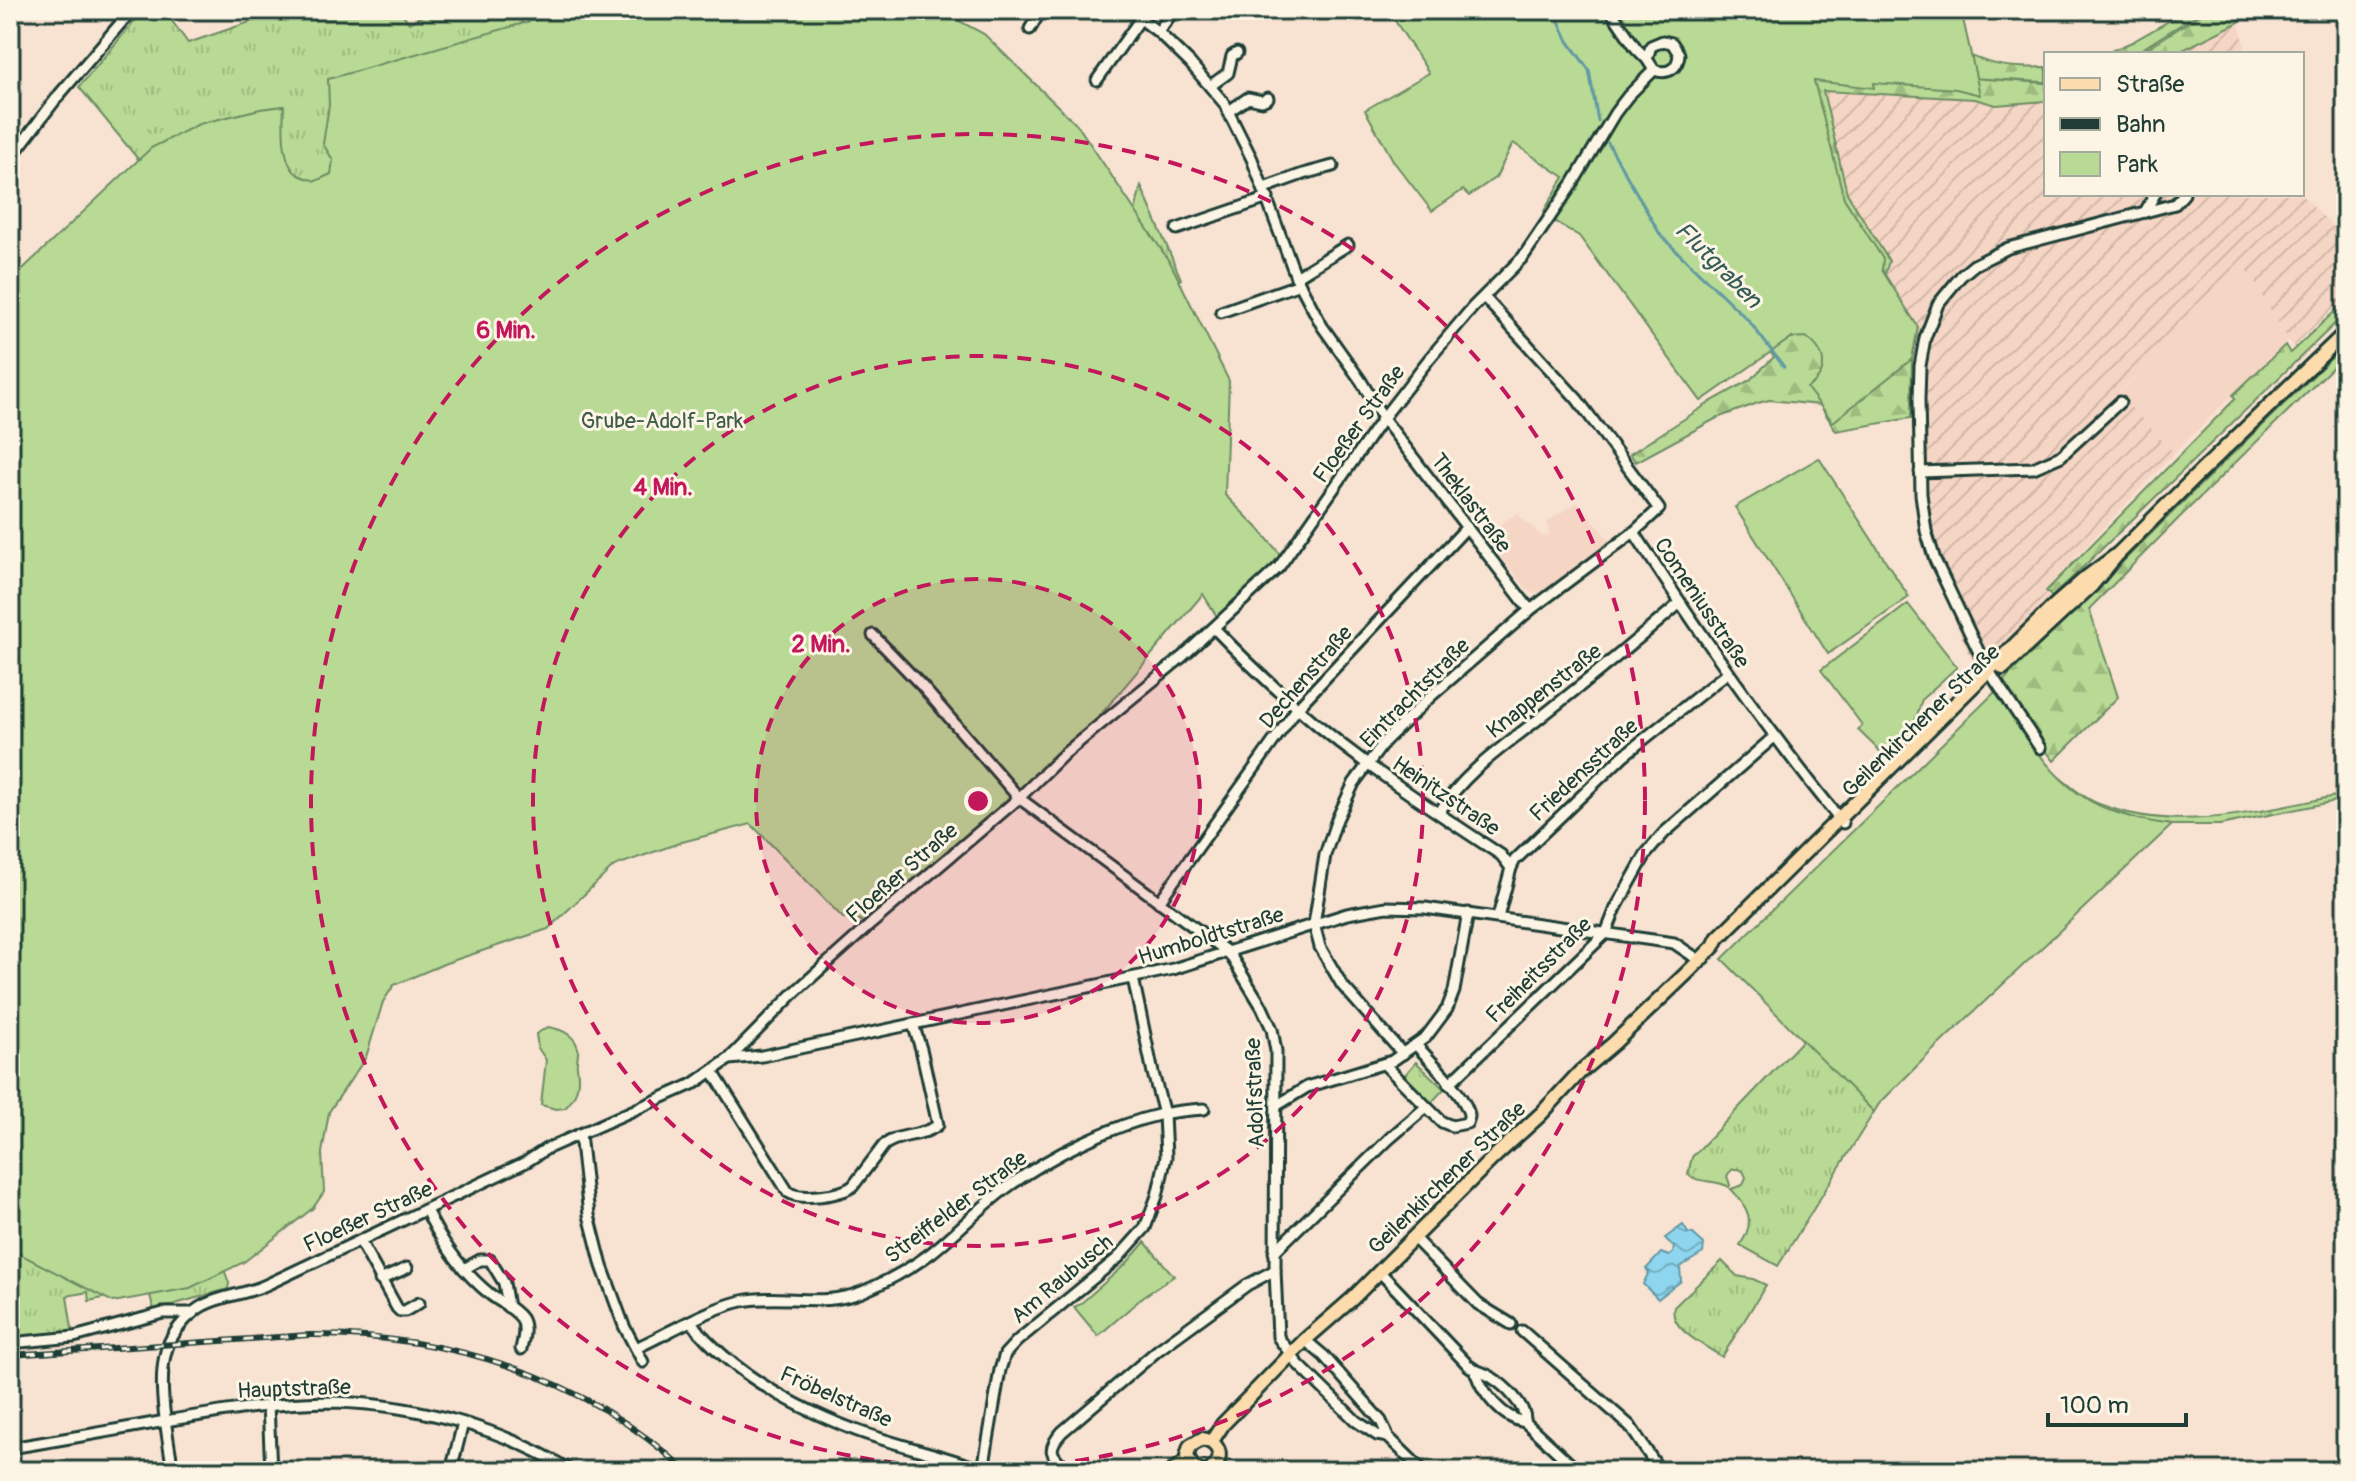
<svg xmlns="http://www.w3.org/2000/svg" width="2356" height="1481" font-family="Pangolin,sans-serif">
  <defs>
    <pattern id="industrial-furrows" width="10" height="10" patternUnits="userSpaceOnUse" patternTransform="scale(2)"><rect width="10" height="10" fill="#f5d5c4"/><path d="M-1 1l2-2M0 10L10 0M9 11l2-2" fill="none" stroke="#d2b8a9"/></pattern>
    <pattern id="grass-tufts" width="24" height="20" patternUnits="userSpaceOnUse" patternTransform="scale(2)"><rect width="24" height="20" fill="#b8da94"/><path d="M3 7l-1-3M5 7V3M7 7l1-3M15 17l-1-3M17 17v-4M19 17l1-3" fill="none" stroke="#9ebc80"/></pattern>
    <pattern id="forest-firs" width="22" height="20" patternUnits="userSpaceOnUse" patternTransform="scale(2)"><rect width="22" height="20" fill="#b8da94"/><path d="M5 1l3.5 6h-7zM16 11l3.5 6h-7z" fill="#9ebc80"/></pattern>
    <pattern id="water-waves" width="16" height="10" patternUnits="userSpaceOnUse" patternTransform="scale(2)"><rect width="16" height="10" fill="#8ed6ef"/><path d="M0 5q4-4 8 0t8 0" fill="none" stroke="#73afc2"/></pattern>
  </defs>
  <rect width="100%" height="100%" fill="#f8e2d2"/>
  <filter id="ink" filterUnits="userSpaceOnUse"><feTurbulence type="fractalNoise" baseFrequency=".0125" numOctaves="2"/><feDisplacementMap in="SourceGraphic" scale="16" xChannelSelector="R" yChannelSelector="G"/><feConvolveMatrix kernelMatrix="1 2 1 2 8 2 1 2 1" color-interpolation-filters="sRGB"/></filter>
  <g filter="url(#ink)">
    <g fill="#f5d5c4">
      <path d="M2246,268L2289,339L2174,453L2118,395Z"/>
      <path d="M1578,502L1611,542L1542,594L1530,592L1484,537L1517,513L1542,537L1550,535L1547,522Z"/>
    </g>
    <g fill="url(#industrial-furrows)">
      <path d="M2239,22L2247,54H2175Z"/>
      <path d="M1822,90L1974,99L1996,105L2046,101V194H2301L2346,240V296L2293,347L2246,269L2118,394L2174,453L2044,591L2051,599L1976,672L1919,533L1911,418L1912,356L1884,276L1889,261L1847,193Z"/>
    </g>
    <g fill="url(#grass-tufts)" stroke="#6c8c64" stroke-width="2">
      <path d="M164,10L188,43L265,17L279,10H324L326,14L333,10H400L409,23L433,10H515L538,49L548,101L205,241L79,87L137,18Z"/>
      <path d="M1141,186L1181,279L1142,307L1128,241Z"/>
      <path d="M2055,774C2070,785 2084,799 2102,805C2180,835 2267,809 2346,794V799L2220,825H2172L2148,822L2096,806L2073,791Z"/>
      <path d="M1804,1039L1874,1112L1778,1266L1740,1245C1756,1222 1749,1208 1731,1189L1743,1185L1746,1177L1743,1171C1735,1167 1731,1169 1727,1176L1730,1185L1729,1187C1716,1179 1697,1184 1688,1174L1692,1157Z"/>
      <path d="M1416,1062L1444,1089L1431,1103L1404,1076Z"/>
      <path d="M198,1197L229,1283L228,1289L154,1310L148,1288L89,1301L88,1292L67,1296L73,1335L10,1340V1215Z"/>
      <path d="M1722,1261L1737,1276L1753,1279L1766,1285L1722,1357C1706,1346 1668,1329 1674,1307Z"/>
    </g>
    <g fill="url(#forest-firs)" stroke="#6c8c64" stroke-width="2">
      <path d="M1950,10L1953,48C1988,65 2007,69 2046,67V82H2042L1970,78L2046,83V101L1996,105L1975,99L1823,91L1847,193L1889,261L1884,277L1912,356L1911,418L1836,431L1820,405L1769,400L1758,403L1717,418L1636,462L1630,454L1712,401L1750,380L1774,357L1747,323L1652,165Z"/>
      <path d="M2188,10H2204L2134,54H2104L2132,42Z"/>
      <path d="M2212,10H2256L2245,15L2239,22L2175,54H2138L2203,13Z"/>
      <path d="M2346,301V313L2052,597L2046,591L2235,399L2233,395L2285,345L2290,353Z"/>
      <path d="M2346,344V354L2181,516L2089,609L2118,697L2054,761L2034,735L2001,683L2193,492Z"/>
    </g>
    <g fill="#b8da94" stroke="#6c8c64" stroke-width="2">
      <path d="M560,10H939L984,34L1078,126L1171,264L1229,381L1225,495L1257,527L1282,556L1276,566L1219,620L1203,594L1080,739L1019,789L865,927L860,920L843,918L751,824L682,842L614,866L548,929L446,963L394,985L383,1002L366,1057L329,1112L322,1153L324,1192L313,1208L244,1262L190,1288L113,1302L10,1249V359L16,342L15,321L10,316V281L151,148L199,124L260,109L284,106C283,124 281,162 297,174C301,177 310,179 316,181L331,174L333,160L323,144L329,105L328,79L552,15Z"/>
      <path d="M1388,10H1961L1980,95L1956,89L1874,83V88L1814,81L1844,198L1883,259L1882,270L1918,327L1912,359L1833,422L1807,388C1830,373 1827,352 1806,337L1791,338L1701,401L1579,236L1554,221L1544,211L1564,177L1513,143L1496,177L1469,196L1463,190L1432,211L1394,162L1365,110L1429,73Z"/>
      <path d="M1819,458L1909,597L1828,654L1735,507Z"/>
      <path d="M1908,604L1957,667L1922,699L1911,735L1887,758L1858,730L1862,725L1821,670Z"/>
      <path d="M1997,690C2048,771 2070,812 2172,825L1930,1053L1879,1104L1874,1112L1722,959Z"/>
      <path d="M548,1027C561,1029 574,1034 578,1048C579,1054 576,1061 577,1067C580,1083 577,1097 565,1108L556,1109L541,1105L546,1060L538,1048L536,1034Z"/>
      <path d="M1145,1242L1174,1276L1143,1297L1098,1336L1074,1307L1079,1305L1127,1263Z"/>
    </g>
    <path fill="url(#water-waves)" stroke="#6299a4" stroke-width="2" d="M1683,1225L1688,1233L1693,1234L1704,1244L1703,1253L1680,1267L1681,1281L1658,1299L1643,1284L1649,1272L1646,1269L1661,1253L1669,1256L1673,1253L1674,1247L1665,1238Z"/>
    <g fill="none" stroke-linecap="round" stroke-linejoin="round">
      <g stroke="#6299a4" stroke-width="3">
        <path d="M1554,10L1568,41L1589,70L1598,121"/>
        <path d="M1608,143L1661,236L1749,321L1784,367"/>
      </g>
      <g stroke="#1f3d34" stroke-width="15">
        <g id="minor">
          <path d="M1129,10L1158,32L1190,63L1224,103L1252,159L1296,277L1322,326L1361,381L1383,418L1530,610"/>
          <path d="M1610,10L1636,48L1647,59L1654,70C1668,75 1678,69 1679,54L1672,43L1663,41L1651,46L1647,59"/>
          <path d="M1030,29L1041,10"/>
          <path d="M1158,32L1174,10"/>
          <path d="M1097,80L1141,18"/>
          <path d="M1210,86L1228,73L1232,56L1237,53"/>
          <path d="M1229,111L1248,98L1262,101L1268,98"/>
          <path d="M10,159L59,95L132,10"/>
          <path d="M1264,188L1303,174L1333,166"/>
          <path d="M2145,212L2155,194"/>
          <path d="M1177,229L1268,198"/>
          <path d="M1296,277L1348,245"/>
          <path d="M1221,312L1300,284"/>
          <path d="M1920,472L2033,468L2061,456L2120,402"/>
          <path d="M1634,532C1699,633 1767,730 1843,823"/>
          <path d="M1214,628C1262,678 1314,725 1370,766C1413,797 1457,826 1501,855L1511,868"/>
          <path d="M873,635L922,686L1019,798L1229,953L1262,1007L1272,1029L1276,1051L1275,1270L1278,1337L1297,1363L1356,1421L1377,1435L1388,1437"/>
          <path d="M2040,748L1985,665L1935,560L1926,531L1921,494L1919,399L1920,366L1925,338L1938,304L1961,276L1974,265L2008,248L2175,204L2184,194"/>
          <path d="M1439,813C1465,770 1508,744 1546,713C1592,677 1636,641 1680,603"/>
          <path d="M1159,902L1298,707L1467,527"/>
          <path d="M1498,917L1511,868L1515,860L1623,756L1727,673"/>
          <path d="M1403,1054L1342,985L1320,947L1314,924L1325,855L1337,819L1354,783L1385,741L1431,696L1530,610L1634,532L1659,509L1577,399L1484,297"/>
          <path d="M729,1059L762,1056L1173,969L1347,914L1386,907L1425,908L1674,943L1699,960"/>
          <path d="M1384,1064L1442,1122L1452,1126L1467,1123C1469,1117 1470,1117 1468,1111C1461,1091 1430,1060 1416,1045"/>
          <path d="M713,1072L788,1192C801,1201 841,1195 853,1186L884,1145C899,1133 923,1137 938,1125L921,1049L913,1024"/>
          <path d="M1449,1084L1606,933L1616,908L1646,854L1664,833L1774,737"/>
          <path d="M1276,1106L1307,1087L1392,1061L1426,1037L1447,1009L1454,991L1468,913"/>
          <path d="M580,1134L589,1215L602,1266L624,1326L643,1362"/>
          <path d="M426,1210C442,1243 462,1272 491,1295C500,1302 514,1308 521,1318C527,1327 523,1340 521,1349"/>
          <path d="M1413,1237L1478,1304L1511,1324"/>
          <path d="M360,1241L397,1308L400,1311H405L419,1303"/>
          <path d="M1274,1252L1389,1139L1425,1108"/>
          <path d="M464,1269L480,1260H490L504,1283L508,1307"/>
          <path d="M1379,1271L1468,1365C1476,1372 1483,1372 1491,1377C1504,1385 1527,1406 1525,1422"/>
          <path d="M380,1280L407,1268"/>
          <path d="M691,1322C732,1374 795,1407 855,1430C898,1446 943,1455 986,1471"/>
          <path d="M1522,1331L1630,1426L1660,1471"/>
          <path d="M1305,1340L1324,1356L1381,1421L1388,1437L1423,1471"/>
          <path d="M10,1343L74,1337L163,1313H193"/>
          <path d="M636,1348C669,1333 707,1309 742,1301C782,1293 822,1308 862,1292C886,1282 910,1269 931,1253C958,1232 981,1206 1009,1186C1052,1155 1110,1126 1162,1114C1176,1111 1190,1110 1204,1109"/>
          <path d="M1476,1373C1482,1393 1503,1419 1525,1422L1578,1471"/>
          <path d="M268,1405L271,1471"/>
          <path d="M10,1448C60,1440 110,1431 160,1422C218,1412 275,1402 334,1402C415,1404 503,1428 571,1471"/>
          <path d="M983,1470L1000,1370L1005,1354L1017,1341L1118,1258L1145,1228L1157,1196L1166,1157L1164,1114L1153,1073L1133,978"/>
          <path d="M173,1471C168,1436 153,1371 171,1339C178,1326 191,1312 204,1305C224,1295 248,1294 268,1284C354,1244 440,1202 526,1162L546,1149L695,1083L729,1059L795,992L872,923L1019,798L1063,755L1182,657L1279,567L1383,418L1429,359L1473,307L1523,257L1573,183L1615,113L1628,96L1654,70"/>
          <path d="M451,1471L463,1423"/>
          <path d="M1068,1471C1052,1455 1045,1451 1062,1432L1158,1350L1247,1285L1275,1270"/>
        </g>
      </g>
      <g stroke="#1f3d34" stroke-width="18">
        <g id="major">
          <path d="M2003,668L2092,585L2118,554L2193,479L2346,332"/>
          <path d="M1212,1441L1223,1424L1305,1340L1352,1299L1494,1157L1541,1114L1580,1072L1614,1043L1688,972L1714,946L1718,938L2055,605L2087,577L2118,554"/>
          <path d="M1173,1471L1188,1460"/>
          <path d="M1199,1471L1192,1467L1187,1456L1190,1446L1202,1439C1221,1442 1225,1461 1209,1471"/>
        </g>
      </g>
      <use href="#minor" stroke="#fcf5e5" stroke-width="9"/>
      <use href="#major" stroke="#fcdcac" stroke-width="12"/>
      <g stroke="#1f3d34" stroke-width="6">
        <path id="rail" d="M10,1355L309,1335C447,1334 583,1375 686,1471"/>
      </g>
      <use href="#rail" stroke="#fcf5e5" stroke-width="3" stroke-dasharray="9" stroke-linecap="butt"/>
    </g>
  </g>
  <circle cx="978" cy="801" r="222" fill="#c2185b" fill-opacity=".12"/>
  <g fill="none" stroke="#c2185b" stroke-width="4" stroke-dasharray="14 10">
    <circle cx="978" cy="801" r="222"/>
    <circle cx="978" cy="801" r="445"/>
    <circle cx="978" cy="801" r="667"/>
  </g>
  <g text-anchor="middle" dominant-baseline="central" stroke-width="6" stroke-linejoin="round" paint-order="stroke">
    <g font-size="22" fill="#3e5c47" stroke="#fcf5e5">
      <text x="662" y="421">Grube-Adolf-Park</text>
    </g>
    <g font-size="22" fill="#1f3d34" stroke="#fcf5e5">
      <text transform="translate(1359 424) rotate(-54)">Floeßer Straße</text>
      <text transform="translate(1471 503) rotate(53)">Theklastraße</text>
      <text transform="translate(1702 603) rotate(56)">Comeniusstraße</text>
      <text transform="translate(1306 677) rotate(-49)">Dechenstraße</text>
      <text transform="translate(1544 691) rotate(-38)">Knappenstraße</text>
      <text transform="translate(1415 693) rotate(-45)">Eintrachtstraße</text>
      <text transform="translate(1921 721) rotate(-44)">Geilenkirchener Straße</text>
      <text transform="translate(1584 770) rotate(-43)">Friedensstraße</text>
      <text transform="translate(1446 796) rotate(34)">Heinitzstraße</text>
      <text transform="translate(902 873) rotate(-41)">Floeßer Straße</text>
      <text transform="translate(1211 936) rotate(-17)">Humboldtstraße</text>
      <text transform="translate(1539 970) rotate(-45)">Freiheitsstraße</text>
      <text transform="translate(1255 1093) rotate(-92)">Adolfstraße</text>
      <text transform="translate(1447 1178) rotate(-44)">Geilenkirchener Straße</text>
      <text transform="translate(956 1207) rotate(-37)">Streiffelder Straße</text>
      <text transform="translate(368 1217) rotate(-25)">Floeßer Straße</text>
      <text transform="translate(1062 1279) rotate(-40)">Am Raubusch</text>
      <text transform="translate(294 1389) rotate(-2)">Hauptstraße</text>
      <text transform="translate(836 1397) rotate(24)">Fröbelstraße</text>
    </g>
    <g font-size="24" font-style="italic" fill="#355c59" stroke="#fcf5e5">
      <text transform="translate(1718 265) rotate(45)">Flutgraben</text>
    </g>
  </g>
  <circle cx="978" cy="801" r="12" fill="#c2185b" stroke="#fcf5e5" stroke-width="4"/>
  <g font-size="24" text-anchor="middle" font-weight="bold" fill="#c2185b" stroke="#fcf5e5" stroke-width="6" stroke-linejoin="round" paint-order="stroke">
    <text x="506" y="338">6 Min.</text>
    <text x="663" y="495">4 Min.</text>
    <text x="821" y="652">2 Min.</text>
  </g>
  <rect width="2356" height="1481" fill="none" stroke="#fcf5e5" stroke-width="40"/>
  <rect x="20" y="20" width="2316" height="1441" fill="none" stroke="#1f3d34" stroke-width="3" filter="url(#ink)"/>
  <rect x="2044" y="52" width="260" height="144" fill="#fcf5e5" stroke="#a4ab9e" stroke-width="2"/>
  <rect x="2060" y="78" width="40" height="12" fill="#fcdcac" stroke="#a4ab9e" stroke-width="2"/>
  <text x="2116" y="92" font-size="24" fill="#1f3d34">Straße</text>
  <rect x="2060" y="118" width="40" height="12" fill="#1f3d34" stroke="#a4ab9e" stroke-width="2"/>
  <text x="2116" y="132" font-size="24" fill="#1f3d34">Bahn</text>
  <rect x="2060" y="152" width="40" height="24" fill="#b8da94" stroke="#a4ab9e" stroke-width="2"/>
  <text x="2116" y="172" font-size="24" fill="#1f3d34">Park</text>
  <path d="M2048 1413v12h138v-12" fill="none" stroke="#1f3d34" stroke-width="4"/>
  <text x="2060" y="1413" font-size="24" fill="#1f3d34" stroke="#fcf5e5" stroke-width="6" paint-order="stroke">100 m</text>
</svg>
